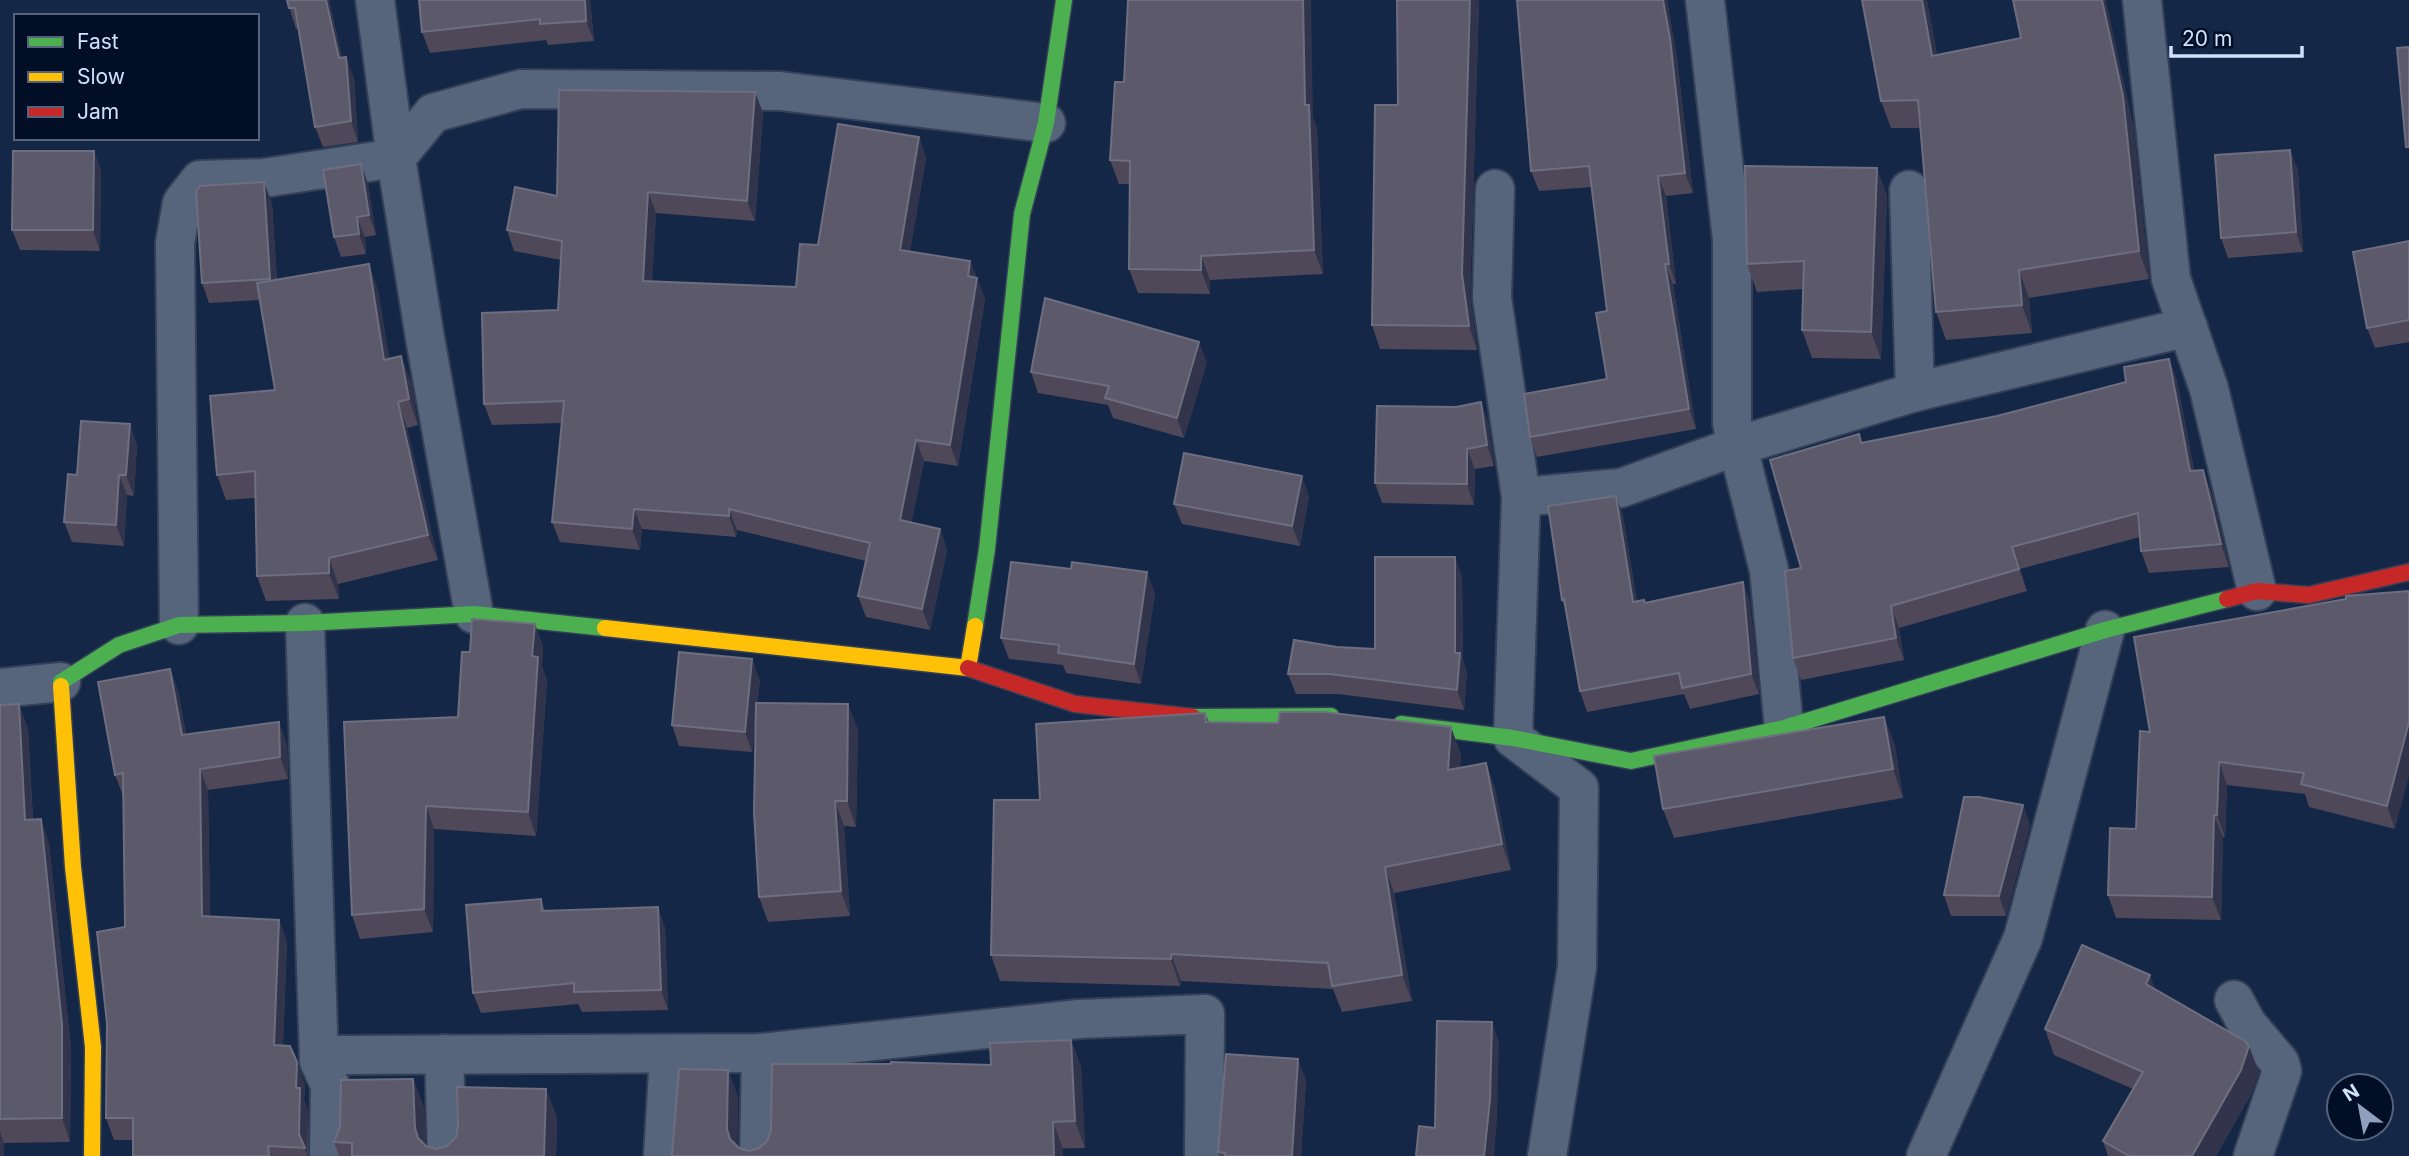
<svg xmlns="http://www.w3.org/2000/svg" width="2409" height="1156" font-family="Inter,sans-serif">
  <rect width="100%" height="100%" fill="#142746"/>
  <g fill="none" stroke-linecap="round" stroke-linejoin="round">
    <g stroke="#344057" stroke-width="42">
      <g id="street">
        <path d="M375,0L396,158L425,338L474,614"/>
        <path d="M1705,0L1732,240V423L1769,570L1784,728"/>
        <path d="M2142,0L2171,279L2209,389L2257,591"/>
        <path d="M1495,189L1492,298L1521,497L1513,738L1579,788L1577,967L1547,1156"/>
        <path d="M1909,190L1915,392"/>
        <path d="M1521,497L1621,488L1737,446L1915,392L2188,327"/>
        <path d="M305,623L319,1061L330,1085L329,1156"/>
        <path d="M179,625L175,243L182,203L200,180L264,178L396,158L433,113L521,89L780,91L1046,123"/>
        <path d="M0,688L61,682"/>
        <path d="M2234,1000L2247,1024L2280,1063L2282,1071L2253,1156"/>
        <path d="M444,1054L447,1156"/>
        <path d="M319,1061L333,1055L761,1053L1079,1019L1205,1014L1204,1156"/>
        <path d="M663,1156L669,1055"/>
        <path d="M759,1156L761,1053"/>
        <path d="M1926,1156L2023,938L2105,630"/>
      </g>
    </g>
    <g stroke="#344057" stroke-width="19">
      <g id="fast">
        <path d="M975,626L987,549L1022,214L1046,123L1064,0"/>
        <path d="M61,686V682L119,645L179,625L305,623L474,614L605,628"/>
        <path d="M1193,717L1331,716"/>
        <path d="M1401,724L1513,738L1631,761L1784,728L2105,630L2227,599"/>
      </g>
    </g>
    <g stroke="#344057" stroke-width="19">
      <g id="slow">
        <path d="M605,628L968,668L975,626"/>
        <path d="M61,686L73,867L93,1047L92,1156"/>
      </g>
    </g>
    <g stroke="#344057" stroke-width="19">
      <g id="jam">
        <path d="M2227,599L2257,591L2309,595L2409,572"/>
        <path d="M968,668L1075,704L1193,717"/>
      </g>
    </g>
    <use href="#street" stroke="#57657c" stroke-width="38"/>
    <use href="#fast" stroke="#4caf50" stroke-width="16"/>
    <use href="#slow" stroke="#ffc107" stroke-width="16"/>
    <use href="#jam" stroke="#c62828" stroke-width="16"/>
  </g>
  <g fill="#4e4858">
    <path d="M287,0H329L342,58L354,78L358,142L323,147L315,127L299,28L296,29Z"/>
    <path d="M590,0L594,41L548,45L546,40L430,53L422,32Z"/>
    <path d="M1397,0H1478L1479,2L1470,297L1477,350L1380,349L1372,325L1398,105Z"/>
    <path d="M1517,0H1667L1677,59L1693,193L1666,196L1676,284H1673L1696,429L1537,457L1530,437L1607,379V311L1592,187L1539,191L1531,171Z"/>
    <path d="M1862,0H1927L1937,55L2133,124L2149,279L2029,298L2032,333L1946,340L1936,312L1920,128H1891L1881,101Z"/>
    <path d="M763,113L755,221L656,213L652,281L796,287L818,245L919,137L926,158L910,251L970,261L985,299L958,466L924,461L911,523L940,529L947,550L930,630L866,617L858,596L866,561L737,530L736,537L642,529L640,550L560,542L552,522L562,423L492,425L484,404L558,310L561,260L514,251L507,230L557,196Z"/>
    <path d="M1313,118L1317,129L1323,274L1210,280V294L1138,293L1129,269L1130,184H1119L1110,160Z"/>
    <path d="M2290,150L2298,170L2303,252L2228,258L2221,238Z"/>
    <path d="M94,151L101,171L100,251L20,250L12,230Z"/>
    <path d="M361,164L368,184L376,235L365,237L366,254L341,257L334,237Z"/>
    <path d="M264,182L272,203L277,280L378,290L389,359L401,356L411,382L418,425L407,428L438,560L338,584L339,599L266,601L257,576L255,498L226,500L217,475L275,390L260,300L209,303L202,283Z"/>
    <path d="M1887,195L1881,359L1812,358L1802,330L1803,289L1757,292L1747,264Z"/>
    <path d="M2409,241V342L2375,348L2367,328Z"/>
    <path d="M2169,359L2177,381L2194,470H2203L2211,492L2229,567L2149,573L2141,551L2140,537L2020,569L2027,591L1899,628L1904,660L1801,680L1793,658L1801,568L1862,443L1997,416L2126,382Z"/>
    <path d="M1207,362L1184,438L1113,418L1108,405L1038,393L1031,372Z"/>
    <path d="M1481,402L1488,423L1494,466L1475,469L1474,505L1382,503L1375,483L1456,407Z"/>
    <path d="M137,444L134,496L127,495L124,546L72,542L64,522L77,475Z"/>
    <path d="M1309,496L1300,546L1182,524L1174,504Z"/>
    <path d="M1616,496L1623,516L1637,602L1645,603L1743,582L1750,603L1759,694L1690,709L1684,694L1587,712L1580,691L1566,611L1562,600Z"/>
    <path d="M1455,557L1462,577L1463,661L1467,673L1464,710L1338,694H1296L1288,674L1337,647L1375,649Z"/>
    <path d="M1155,593L1141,684L1066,673L1063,665L1009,659L1001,638Z"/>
    <path d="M2346,599L2395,829L2309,807L2305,794L2227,785L2225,837H2223L2221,920L2116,918L2108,895L2136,829L2150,732Z"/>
    <path d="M535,624L543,647L542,667L547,680L536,836L434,829L433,932L360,939L352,915L458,717L470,652Z"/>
    <path d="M170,669L178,691L186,734L287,744L288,779L208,790L210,917L279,920L287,942L283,1045L305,1084L304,1100L308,1110V1156H133V1140H114L106,1118L125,927L123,796L115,775Z"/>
    <path d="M760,680L757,703L858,729L856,827L844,826L850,916L768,922L759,897L756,719L752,752L679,746L672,725Z"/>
    <path d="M0,705L28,728L33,819L49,843L71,1048L70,1142L4,1143V1156H0Z"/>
    <path d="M1205,713L1209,722L1461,754L1460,768L1486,763L1495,789L1511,870L1394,893L1412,1001L1342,1012L1333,989L1181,981L1180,986L1000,981L991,955L1040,800Z"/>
    <path d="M1884,717L1895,746L1903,798L1674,838L1663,809Z"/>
    <path d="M2023,805L2030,825L2006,916H1951L1944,895Z"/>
    <path d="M541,899L545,911L665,927L668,1010L582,1012L578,1004L481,1013L473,993Z"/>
    <path d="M2155,989L2259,1072L2250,1096L2216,1156H2108L2103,1141L2133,1089L2054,1055L2045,1029Z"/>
    <path d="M1071,1040L1081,1067L1085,1148L672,1156L728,1070L738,1097L737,1147L749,1151L759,1148L767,1141L771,1130L991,1065Z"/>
    <path d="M413,1079L424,1108L425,1145L436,1149L447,1146L546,1089L557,1118L556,1156H339L334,1142Z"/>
    <path d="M1306,1080L1301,1156H1219L1218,1152Z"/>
  </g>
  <g fill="#31344a">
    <path d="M326,0H329L346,78L339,58Z"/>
    <path d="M585,0H590L594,41L586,21Z"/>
    <path d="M1303,0H1311L1313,118L1317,129L1323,274L1314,250L1305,105Z"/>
    <path d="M1470,0H1478L1479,2L1470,297L1477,350L1469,326L1462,274Z"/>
    <path d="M1663,0H1667L1677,59L1693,193L1685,173Z"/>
    <path d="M1922,0H1927L1942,83L1932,56Z"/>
    <path d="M2102,0H2106L2133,124L2149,279L2139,251Z"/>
    <path d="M346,57L354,78L358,142L351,121Z"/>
    <path d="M755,92L763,113L755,221L747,201Z"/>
    <path d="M919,137L926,158L907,270L900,250Z"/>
    <path d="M2290,150L2298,170L2303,252L2296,232Z"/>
    <path d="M94,151L101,171L100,251L93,230Z"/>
    <path d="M361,164L368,184L376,235L369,215Z"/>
    <path d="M1877,168L1887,195L1881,359L1871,332Z"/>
    <path d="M1658,176L1666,196L1676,284L1669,264Z"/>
    <path d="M264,182L272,203L278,299L270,279Z"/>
    <path d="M648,192L656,213L651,301L643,281Z"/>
    <path d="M357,217L365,237L366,254L359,234Z"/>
    <path d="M1201,256L1210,280V294L1201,270Z"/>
    <path d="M970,261L985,299L958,466L950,445Z"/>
    <path d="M369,264L378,290L394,386L384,360Z"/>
    <path d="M1665,264L1673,284L1696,429L1689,409Z"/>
    <path d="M2019,270L2029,298L2032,333L2022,305Z"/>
    <path d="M1199,342L1207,362L1184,438L1177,418Z"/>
    <path d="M401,356L411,382L418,425L409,399Z"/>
    <path d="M2169,359L2177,381L2198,493L2190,471Z"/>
    <path d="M398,402L407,428L438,560L428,535Z"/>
    <path d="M1481,402L1488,423L1494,466L1487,445Z"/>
    <path d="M130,424L137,444L134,496L126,475Z"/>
    <path d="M916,440L924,461L908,541L900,520Z"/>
    <path d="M1467,449L1475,469L1474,505L1467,484Z"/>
    <path d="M2203,470L2211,492L2229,567L2221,544Z"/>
    <path d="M119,475L127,495L124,546L116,525Z"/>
    <path d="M1302,476L1309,496L1300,546L1292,526Z"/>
    <path d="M1616,496L1623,516L1640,623L1633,602Z"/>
    <path d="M634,509L642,529L640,550L632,529Z"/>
    <path d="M729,509L737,530L736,537L729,516Z"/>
    <path d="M940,529L947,550L930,630L922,609Z"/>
    <path d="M2012,547L2020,569L2027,591L2019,569Z"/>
    <path d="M1455,557L1462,577L1463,661L1467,673L1464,710L1457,690L1455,653Z"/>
    <path d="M329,558L338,584L339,599L329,573Z"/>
    <path d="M1147,572L1155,593L1141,684L1134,664Z"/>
    <path d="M1743,582L1750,603L1759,694L1751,674Z"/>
    <path d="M1891,606L1899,628L1904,660L1896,638Z"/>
    <path d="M535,624L543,647L542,667L547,680L536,836L528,812L532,656Z"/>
    <path d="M752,659L760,680L752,752L745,732Z"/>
    <path d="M170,669L178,691L190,757L182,735Z"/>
    <path d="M19,704L28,728L34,844L25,820Z"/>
    <path d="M848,704L858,729L856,827L847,801Z"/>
    <path d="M1884,717L1895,746L1903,798L1893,769Z"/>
    <path d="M279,722L287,744L288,779L280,757Z"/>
    <path d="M2409,722V776L2395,829L2387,806Z"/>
    <path d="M1451,727L1461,754L1457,797L1448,770Z"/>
    <path d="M2219,762L2227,785L2225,837L2217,815Z"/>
    <path d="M1486,763L1495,789L1511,870L1502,844Z"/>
    <path d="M200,769L208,790L210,938L202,916Z"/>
    <path d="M835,801L844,826L850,916L841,891Z"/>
    <path d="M2023,805L2030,825L2006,916L1999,896Z"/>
    <path d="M426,806L434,829L433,932L424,909Z"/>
    <path d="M2214,815L2223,837L2221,920L2212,897Z"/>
    <path d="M41,819L49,843L71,1048L70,1142L62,1118Z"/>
    <path d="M1385,867L1394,893L1412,1001L1402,975Z"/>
    <path d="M658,907L665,927L668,1010L661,990Z"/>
    <path d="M279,920L287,942L282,1067L274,1045Z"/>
    <path d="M1171,954L1181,981L1180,986L1171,959Z"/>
    <path d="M2150,975L2160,1002L2146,984Z"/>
    <path d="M1492,1022L1499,1042L1497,1120L1494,1156H1484Z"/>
    <path d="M1071,1040L1081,1067L1085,1148L1075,1121Z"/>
    <path d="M2249,1046L2259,1072L2250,1096L2216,1156H2192Z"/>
    <path d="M1298,1059L1306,1080L1301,1156H1292Z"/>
    <path d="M297,1062L305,1084L304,1100L308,1110L307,1155L299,1134L296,1088Z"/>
    <path d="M728,1070L738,1097L737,1156L730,1139L727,1129Z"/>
    <path d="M413,1079L424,1108L425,1156H424L415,1128Z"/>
    <path d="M546,1089L557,1118L556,1156H544Z"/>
    <path d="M1053,1122L1063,1149V1156H1054Z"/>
    <path d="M0,1132L4,1143V1156H0Z"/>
  </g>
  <g fill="#5c596a" stroke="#6e6e81" stroke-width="2">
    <path d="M287,0H326L339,58L346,57L351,121L315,127L295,8H289Z"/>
    <path d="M419,0H585L586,21L540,24V19L422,32Z"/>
    <path d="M1128,0H1303L1305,105H1309L1314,250L1201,256V270L1129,269L1130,161L1110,160L1115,82H1124Z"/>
    <path d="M1397,0H1470L1462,274L1469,326L1372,325L1375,105H1398Z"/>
    <path d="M1517,0H1663L1670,38L1685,173L1658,176L1669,264H1665L1689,409L1530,437L1524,394L1607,379L1596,313L1607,311L1589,166L1531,171Z"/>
    <path d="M1862,0H1922L1932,56L2021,38L2013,0H2102L2123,96L2139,251L2019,270L2022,305L1936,312L1918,100L1881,101Z"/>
    <path d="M2409,47V147H2406L2397,48Z"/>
    <path d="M559,90L755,92L747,201L648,192L643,281L796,287L800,244L818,245L838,124L919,137L900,250L970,261L968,276L977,278L950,445L916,440L900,520L940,529L922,609L858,596L870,543L729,509V516L634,509L632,529L552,522L564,401L484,404L482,313L558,310L562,241L507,230L515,187L557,196Z"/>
    <path d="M2290,150L2296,232L2221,238L2215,155Z"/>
    <path d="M13,151H94L93,230H12Z"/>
    <path d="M361,164L369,215L357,217L359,234L334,237L323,170Z"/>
    <path d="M1745,166L1877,168L1871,332L1802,330L1804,261L1747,264Z"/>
    <path d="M264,182L270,279L202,283L196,191L200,186Z"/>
    <path d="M2409,241V320L2367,328L2353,252Z"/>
    <path d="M369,264L384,360L401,356L409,399L398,402L428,535L329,558V573L257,576L255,471L217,475L210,396L275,390L257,283Z"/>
    <path d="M1045,298L1199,342L1177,418L1105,398L1109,386L1031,372Z"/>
    <path d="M2169,359L2190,471L2203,470L2221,544L2141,551L2138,513L2012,547L2019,569L1891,606L1896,638L1793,658L1785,571L1801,568L1770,460L1859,434L1861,443L1997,416L2126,382L2124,367Z"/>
    <path d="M1481,402L1487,445L1467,449V484L1375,483L1377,406L1456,407Z"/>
    <path d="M81,421L130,424L126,475H119L116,525L64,522L68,474L77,475Z"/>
    <path d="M1184,453L1302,476L1292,526L1174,504Z"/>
    <path d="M1616,496L1633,602L1644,600L1645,603L1743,582L1751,674L1682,688L1679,673L1580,691L1564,599L1562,600L1548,506Z"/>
    <path d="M1375,557H1455V653H1460L1457,690L1330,674H1288L1294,640L1337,647L1375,649Z"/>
    <path d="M1011,562L1071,569L1072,562L1147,572L1134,664L1058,653L1059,645L1001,638Z"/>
    <path d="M2409,591V722L2387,806L2301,784L2304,773L2219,762L2217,815H2214L2212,897L2108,895L2110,828L2136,829L2140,731L2150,732L2134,637L2346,599V596Z"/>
    <path d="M472,619L535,624L532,656L538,657L528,812L426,806L424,909L352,915L344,722L458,717L462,652H470Z"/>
    <path d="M679,652L752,659L745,732L672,725Z"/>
    <path d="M170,669L182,735L279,722L280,757L200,769L202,916L279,920L274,1045L290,1046L297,1062L296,1088H300L299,1134L305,1148L268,1146L269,1156H133V1118H106L107,1023L97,932L125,927L123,773L115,775L98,682Z"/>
    <path d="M756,703L848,704L847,801H835L841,891L759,897L754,812Z"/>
    <path d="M19,704L25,820L41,819L62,1024V1118L0,1119V705Z"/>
    <path d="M1280,712H1324L1451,727L1448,770L1486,763L1502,844L1385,867L1402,975L1332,986L1328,963L1171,954V959L991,955L994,800H1040L1036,724L1205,713L1206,722L1278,723Z"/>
    <path d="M1884,717L1893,769L1663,809L1654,756Z"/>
    <path d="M1964,797H1979L2023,805L1999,896L1944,895Z"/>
    <path d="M541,899L542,911L658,907L661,990L574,992V983L473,993L466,905Z"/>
    <path d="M2082,945L2150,975L2146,984L2245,1041L2249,1046L2241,1070L2192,1156H2129L2103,1141L2143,1072L2045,1029Z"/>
    <path d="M1437,1021L1492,1022L1490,1100L1484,1156H1416L1419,1126L1435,1128Z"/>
    <path d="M1071,1040L1075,1121L1053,1122L1054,1156H672L679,1069L728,1070L727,1129L730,1139L739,1148L749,1151L759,1148L767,1141L771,1130L772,1064H891V1062L991,1065L990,1043Z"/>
    <path d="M1226,1054L1298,1059L1292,1156H1225V1153L1218,1152Z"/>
    <path d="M413,1079L415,1128L418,1138L426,1146L436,1149L447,1146L456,1137L458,1126L457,1087L546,1089L544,1156H352V1143L334,1142L340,1127L341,1080Z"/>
  </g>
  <rect x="14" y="14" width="245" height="126" fill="#020e26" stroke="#54627c" stroke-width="2"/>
  <rect x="28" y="37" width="35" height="10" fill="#4caf50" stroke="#54627c" stroke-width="2"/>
  <text x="77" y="49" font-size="21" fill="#cfe1fd">Fast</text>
  <rect x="28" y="72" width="35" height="10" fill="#ffc107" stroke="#54627c" stroke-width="2"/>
  <text x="77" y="84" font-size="21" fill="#cfe1fd">Slow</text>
  <rect x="28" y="107" width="35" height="10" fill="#c62828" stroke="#54627c" stroke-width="2"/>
  <text x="77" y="119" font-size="21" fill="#cfe1fd">Jam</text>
  <g transform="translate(2360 1107) rotate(328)"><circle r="33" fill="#020e26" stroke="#54627c" stroke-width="2"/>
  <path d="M0-5L12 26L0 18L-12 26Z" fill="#8ea0bd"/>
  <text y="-10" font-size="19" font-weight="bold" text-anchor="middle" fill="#cfe1fd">N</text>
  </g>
  <path d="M2171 46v10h131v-10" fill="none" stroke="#cfe1fd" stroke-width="3.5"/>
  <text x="2182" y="46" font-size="21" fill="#cfe1fd" stroke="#020e26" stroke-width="5" paint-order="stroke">20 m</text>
</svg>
